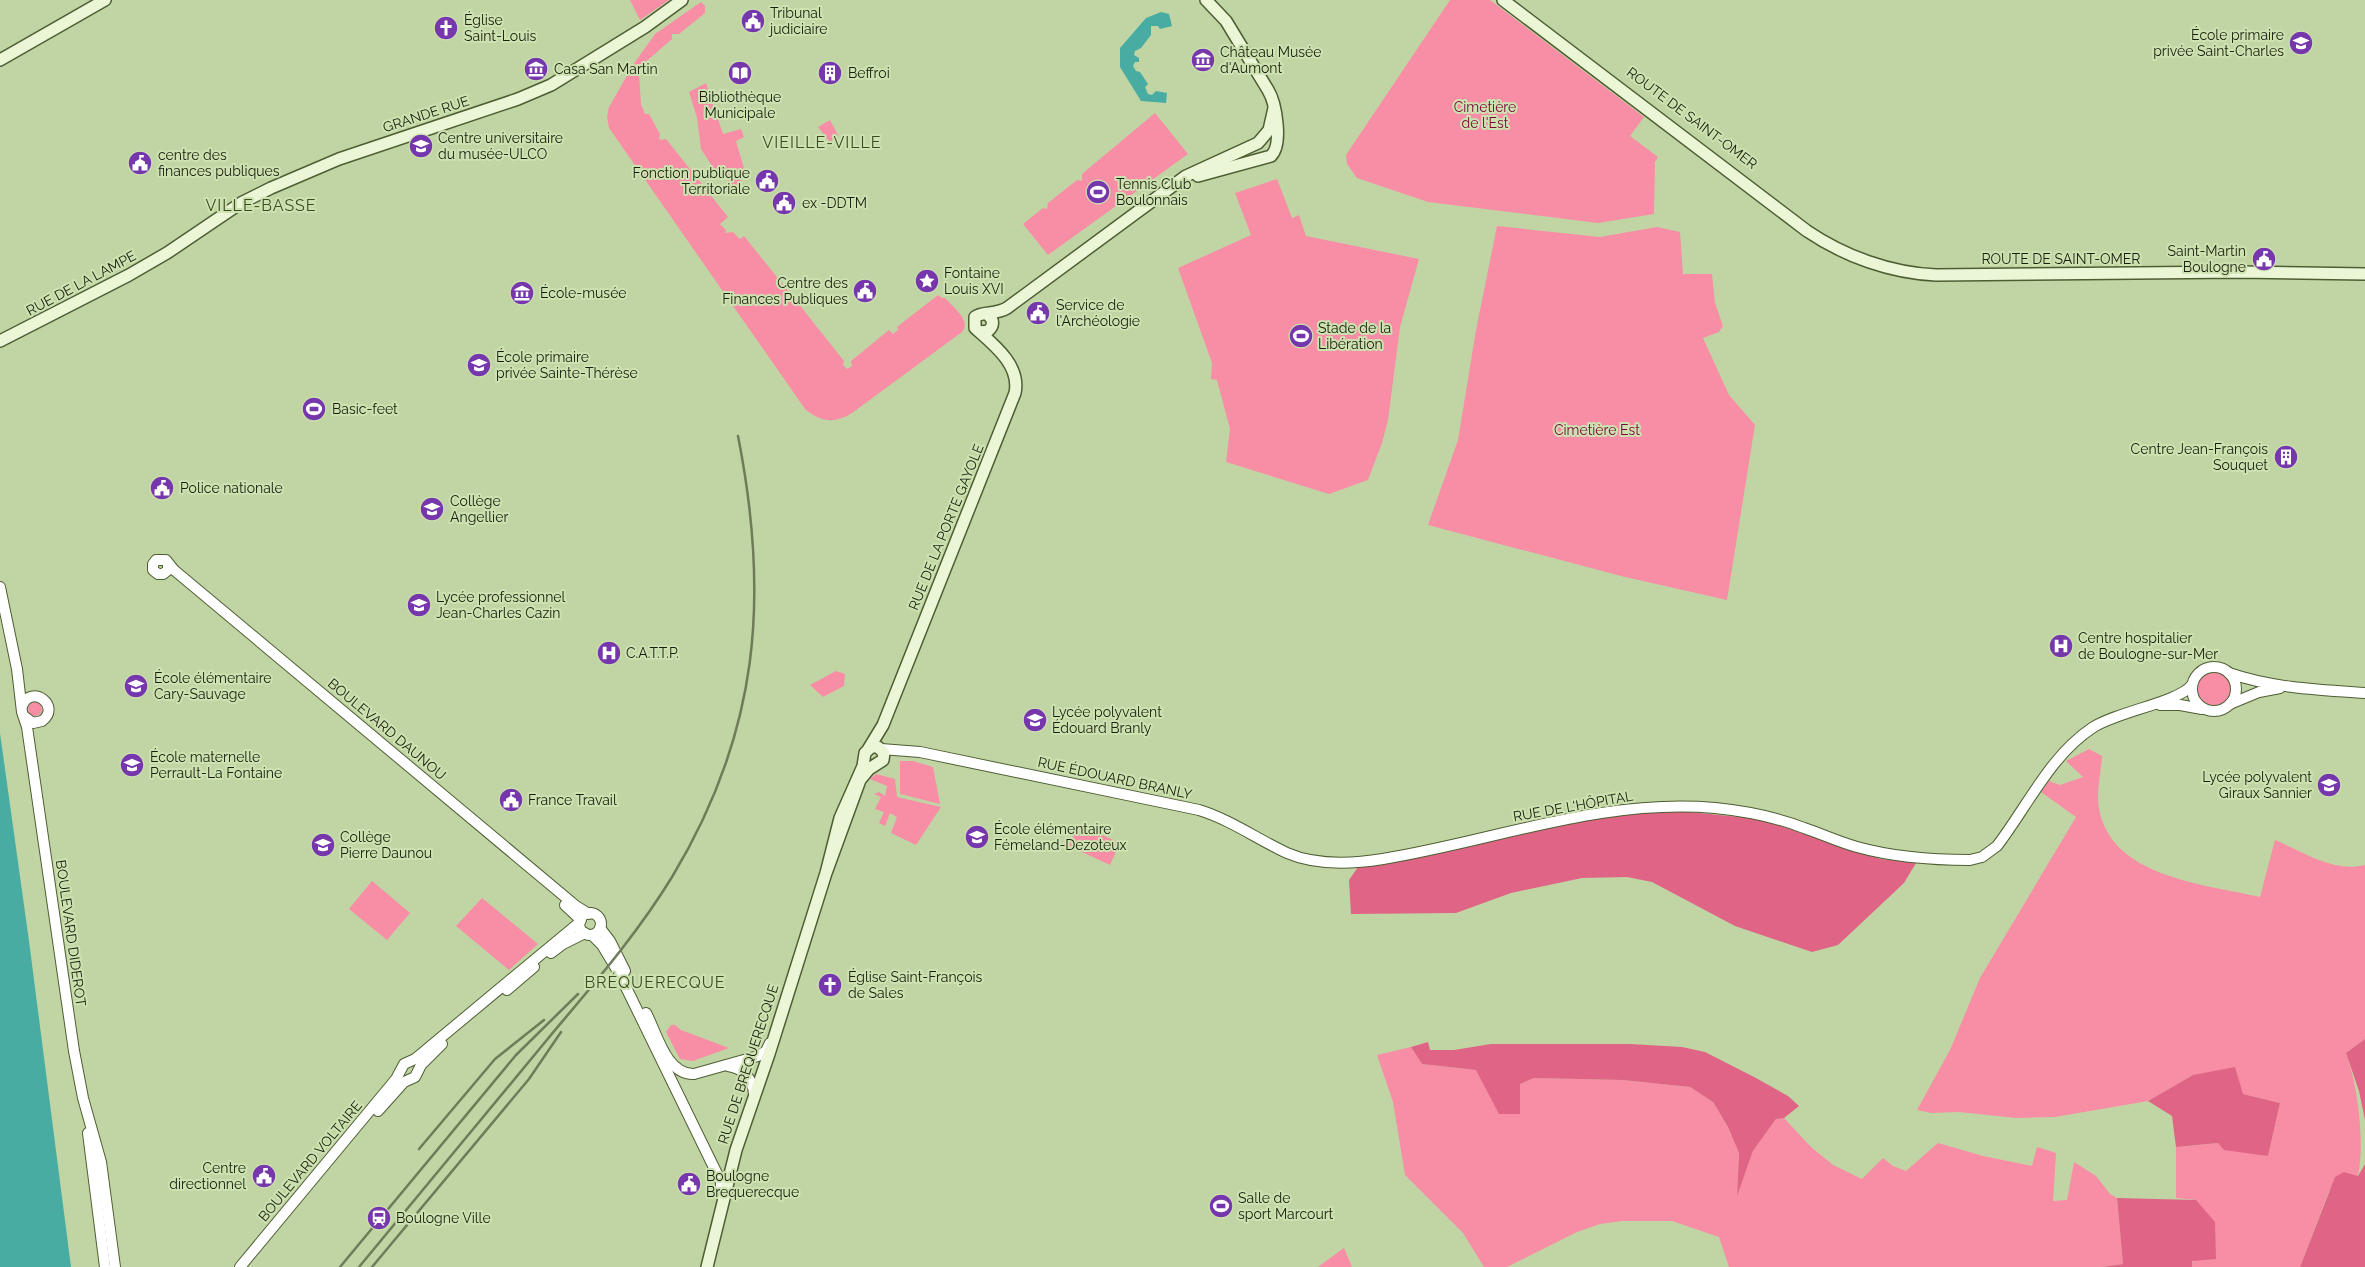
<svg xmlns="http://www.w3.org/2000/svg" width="2365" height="1267" font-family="Raleway,sans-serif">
  <rect width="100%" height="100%" fill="#c1d5a4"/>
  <g fill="#f88da6">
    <path d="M630,0H669L640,20Z"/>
    <path d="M1450,0H1490L1644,117L1630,136L1658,157L1655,162L1654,214L1598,223L1428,202L1357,178L1347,164L1346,155Z"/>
    <path d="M701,2L705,6V13L679,34H672V39L642,65L637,64L634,69L639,73L641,104L645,114H649L660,134L659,138L661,140L666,139L728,217L720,224L726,230L725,233L733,232L740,239L744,236L789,292L786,295V299L789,301L794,298L844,361L843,365L847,369L852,366L851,361L889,330L893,334L898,330L897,327L938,295L942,298H945C953,307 972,321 962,332L852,413C835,424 820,422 805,409L609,128L607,117L609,107L633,65L655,34Z"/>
    <path d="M706,83L723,134L741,129L744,137L736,141L746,175L735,188L726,178L721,180L701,149L697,118L689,92Z"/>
    <path d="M1155,113L1188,154L1048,255L1023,224L1043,208L1047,209L1048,203L1077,180L1082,181V174Z"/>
    <path d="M830,120L838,135L830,142L818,127Z"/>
    <path d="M1277,179L1292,218L1299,215L1306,236L1419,259L1400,327L1388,420L1382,443L1368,480L1329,494L1226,462L1230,429L1217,380L1211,379L1212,363L1178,268L1251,235L1235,193Z"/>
    <path d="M1497,226L1600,237L1657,227L1680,232L1683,274H1712L1715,303L1723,326L1719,332L1703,338L1729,395L1755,425L1727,600L1621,576L1428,525L1458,440L1476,330Z"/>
    <path d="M836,671L845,674L844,686L823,697L810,685Z"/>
    <circle cx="2214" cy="688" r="17"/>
    <circle cx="35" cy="709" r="7"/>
    <path d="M2089,749L2102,756C2101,772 2096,793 2099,809C2112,878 2205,884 2260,897L2275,840C2304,852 2334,873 2365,865V1039L2346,1053C2358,1087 2365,1142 2358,1176L2344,1172L2329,1191L2300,1267H2192L2196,1200L2176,1198V1147L2218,1143L2268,1156L2280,1103L2243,1094L2193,1075L2148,1101L2055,1117L2016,1118L1959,1112L1931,1113L1917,1110L1950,1050L1980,978L2076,817L2041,792L2049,781L2060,785L2083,777L2066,761Z"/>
    <path d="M900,761H913L933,767L940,804L900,794Z"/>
    <path d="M876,774L895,779L897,797L941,807L916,845L891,833L897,817L890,813L885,826L879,823L884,812L875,809L881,797L874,794L879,792L885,796L887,786L870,779Z"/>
    <path d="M1078,824L1120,843L1110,865L1069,846Z"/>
    <path d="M372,881L410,913L387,940L349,909Z"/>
    <path d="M482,898L538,944L509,970L456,926Z"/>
    <path d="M671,1025H675L681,1030L729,1048L693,1061L680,1059L666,1032Z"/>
    <path d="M1411,1047L1422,1064L1476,1070L1520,1084L1534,1078L1623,1080L1690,1087L1713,1102L1728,1127L1739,1153L1737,1195L1753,1151L1776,1119L1784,1118L1811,1147L1833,1165L1862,1179L1883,1158L1893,1166L1906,1171L1938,1143L1983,1156L2032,1166L2037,1147L2056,1153L2053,1201L2067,1200L2074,1162L2096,1176L2110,1194L2117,1198L2123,1264L2102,1267H1729L1719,1237L1672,1221H1622L1600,1224L1577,1232L1507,1267H1484L1463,1233L1405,1175L1393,1102L1377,1055Z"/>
    <path d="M1344,1248L1352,1267H1314H1318Z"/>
  </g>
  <g fill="#df6485">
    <path d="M1679,811L1759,819L1881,859L1916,863L1904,883L1838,945L1812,952L1735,926L1652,882L1627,877L1582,878L1511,893L1456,913L1351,914L1349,880L1358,867C1445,853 1530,828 1618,815C1638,812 1659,812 1679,811Z"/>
    <path d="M2365,1039V1120L2359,1091L2346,1053Z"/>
    <path d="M1428,1042L1430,1050H1454L1491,1044H1630L1682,1047L1705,1052L1756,1078L1788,1096L1799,1106L1784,1118L1776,1119L1753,1151L1737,1196L1739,1153L1728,1127L1713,1102L1690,1087L1623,1080L1534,1078L1520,1084V1114H1499L1476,1070L1422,1064L1411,1047Z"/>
    <path d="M2235,1067L2243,1094L2280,1103L2268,1156L2224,1150L2218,1143L2176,1147L2172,1116L2148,1101L2193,1075Z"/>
    <path d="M2365,1164V1267H2300L2335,1177L2344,1172L2358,1176Z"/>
    <path d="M2117,1198L2196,1200L2215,1222L2216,1259L2192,1261V1267H2102L2123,1264Z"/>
  </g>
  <g fill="#49aca2">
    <path d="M1161,12L1169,14L1172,26L1160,29L1158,26H1151V35L1141,48L1135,51L1134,55L1139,58V62H1135L1133,66L1136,71L1140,72L1148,84L1145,87L1148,94L1152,95L1156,91L1167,93L1166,103L1141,101L1120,67V48L1146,18Z"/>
    <path d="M0,733L29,941L71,1267H0Z"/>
  </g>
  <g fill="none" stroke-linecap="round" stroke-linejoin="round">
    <g stroke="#4e5e33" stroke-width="12">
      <g id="tertiary">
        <path d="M168,564V570L163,574H158L153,570V564L156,560H166L174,570L576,906L589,914"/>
        <path d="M0,587L17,669L22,712L27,727L74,1051L83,1098L101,1162L115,1267"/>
        <circle cx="2214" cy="689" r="22"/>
        <path d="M2229,673C2272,688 2320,690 2365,693"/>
        <path d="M2230,704L2259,692L2280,688"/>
        <path d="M2160,705H2180L2202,709"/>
        <path d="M22,706C31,683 62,706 42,721L33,723L25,717"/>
        <path d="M881,749L920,752L1199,810C1231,820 1257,839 1287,853C1317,866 1352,864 1383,859C1494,841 1601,798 1715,808C1745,811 1776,817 1804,828C1822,834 1839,842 1857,847C1893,857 1934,860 1970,860L1982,857L1997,846C2027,807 2050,756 2092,728C2118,711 2177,703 2192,685"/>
        <path d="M565,905L581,920"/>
        <circle cx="590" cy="924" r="11"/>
        <path d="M600,928L610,941L625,971"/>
        <path d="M592,935L602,945L620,975L721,1182V1195"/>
        <path d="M551,953L563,944L585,933"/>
        <path d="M507,990L534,967"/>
        <path d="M646,1013C657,1033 666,1075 694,1074L758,1056L766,1051L770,1043"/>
        <path d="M728,1066C743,1068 753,1079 754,1094"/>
        <path d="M378,1111L404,1082L415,1077L421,1065L442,1044"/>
        <path d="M88,1133L105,1267"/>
        <path d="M240,1267L396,1079L404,1064L415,1059L580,922"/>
      </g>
    </g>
    <g stroke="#4e5e33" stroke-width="14">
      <g id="secondary">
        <path d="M1503,0L1807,231C1844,256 1890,273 1936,275L2240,272L2365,274"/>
        <path d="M0,60L105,0"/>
        <path d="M1198,176L1271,156C1283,145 1276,103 1268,90L1226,21L1206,0"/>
        <path d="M981,332L988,331C994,326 994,320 988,315"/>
        <path d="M0,341L129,275L167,253L241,203L271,188L339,159L518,99L551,85L645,27L682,0"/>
        <path d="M869,748L883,725L1015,393C1021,365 993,344 975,328V317C982,311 996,315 1007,308L1186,176L1258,143L1269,130L1274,108"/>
        <path d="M707,1267L736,1150L769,1054L826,873L840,818L863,766L865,753L871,747H878L884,753L883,760L869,769L860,780L826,873"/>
      </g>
    </g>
    <use href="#tertiary" stroke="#fff" stroke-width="10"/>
    <use href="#secondary" stroke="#ebf6d7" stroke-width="11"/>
    <g stroke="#6e7c5a" stroke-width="2.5">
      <path d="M419,1149L495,1059L544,1020"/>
      <path d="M340,1267L516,1055L578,994"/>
      <path d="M359,1267C421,1192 484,1116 546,1041C590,988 636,936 672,877C759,733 770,598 738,436"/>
      <path d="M372,1267L529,1079L561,1032"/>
    </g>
  </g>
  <defs>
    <g id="civic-disc" transform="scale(1.25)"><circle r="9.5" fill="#7737ac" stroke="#cee2b1"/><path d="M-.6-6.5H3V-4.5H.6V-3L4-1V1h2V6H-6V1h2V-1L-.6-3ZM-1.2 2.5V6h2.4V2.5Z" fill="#fff"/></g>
    <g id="church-disc" transform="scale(1.25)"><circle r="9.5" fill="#7737ac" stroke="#cee2b1"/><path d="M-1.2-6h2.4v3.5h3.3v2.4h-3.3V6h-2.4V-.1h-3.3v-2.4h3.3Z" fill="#fff"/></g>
    <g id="school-disc" transform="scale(1.25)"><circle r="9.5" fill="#7737ac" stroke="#cee2b1"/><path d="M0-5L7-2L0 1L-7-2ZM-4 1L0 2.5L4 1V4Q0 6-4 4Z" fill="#fff"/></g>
    <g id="museum-disc" transform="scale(1.25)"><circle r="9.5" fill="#7737ac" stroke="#cee2b1"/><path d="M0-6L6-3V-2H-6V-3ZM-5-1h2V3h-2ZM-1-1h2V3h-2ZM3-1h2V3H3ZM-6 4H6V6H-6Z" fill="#fff"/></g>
    <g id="library-disc" transform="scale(1.25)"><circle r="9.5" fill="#7737ac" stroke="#cee2b1"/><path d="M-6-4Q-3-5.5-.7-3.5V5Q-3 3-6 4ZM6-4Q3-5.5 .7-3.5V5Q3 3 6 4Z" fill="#fff"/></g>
    <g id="building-disc" transform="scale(1.25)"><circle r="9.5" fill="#7737ac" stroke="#cee2b1"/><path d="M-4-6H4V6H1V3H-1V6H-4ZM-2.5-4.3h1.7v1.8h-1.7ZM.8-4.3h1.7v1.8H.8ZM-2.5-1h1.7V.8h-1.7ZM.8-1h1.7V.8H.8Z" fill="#fff"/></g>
    <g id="university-disc" transform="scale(1.25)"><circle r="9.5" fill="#7737ac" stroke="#cee2b1"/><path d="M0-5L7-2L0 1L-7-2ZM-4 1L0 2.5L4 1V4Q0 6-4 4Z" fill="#fff"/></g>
    <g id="stadium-disc" transform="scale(1.25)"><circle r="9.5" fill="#7737ac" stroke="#cee2b1"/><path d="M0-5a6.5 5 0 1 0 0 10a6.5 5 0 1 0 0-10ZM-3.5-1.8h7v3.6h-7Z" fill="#fff"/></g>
    <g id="sight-disc" transform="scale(1.25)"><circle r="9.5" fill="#7737ac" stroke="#cee2b1"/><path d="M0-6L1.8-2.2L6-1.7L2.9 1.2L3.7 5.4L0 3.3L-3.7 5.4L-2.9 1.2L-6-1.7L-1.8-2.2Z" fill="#fff"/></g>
    <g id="hospital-disc" transform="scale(1.25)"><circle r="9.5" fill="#7737ac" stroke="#cee2b1"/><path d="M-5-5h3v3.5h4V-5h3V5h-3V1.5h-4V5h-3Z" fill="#fff"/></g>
    <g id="station-disc" transform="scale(1.25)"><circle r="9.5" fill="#7737ac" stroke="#cee2b1"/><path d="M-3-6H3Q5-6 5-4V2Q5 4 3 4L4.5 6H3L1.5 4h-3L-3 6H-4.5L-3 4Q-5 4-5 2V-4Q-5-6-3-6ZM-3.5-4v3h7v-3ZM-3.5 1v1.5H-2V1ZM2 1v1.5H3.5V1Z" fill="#fff"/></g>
  </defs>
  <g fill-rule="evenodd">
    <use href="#civic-disc" x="753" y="21"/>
    <use href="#church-disc" x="446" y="28"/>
    <use href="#school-disc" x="2301" y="43"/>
    <use href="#museum-disc" x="1203" y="60"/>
    <use href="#museum-disc" x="536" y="69"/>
    <use href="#library-disc" x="740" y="73"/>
    <use href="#building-disc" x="830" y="73"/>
    <use href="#university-disc" x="421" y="146"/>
    <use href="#civic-disc" x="140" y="163"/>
    <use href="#civic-disc" x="767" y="181"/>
    <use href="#stadium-disc" x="1098" y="192"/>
    <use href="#civic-disc" x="784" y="203"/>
    <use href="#civic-disc" x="2264" y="259"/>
    <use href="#sight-disc" x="927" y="281"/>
    <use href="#civic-disc" x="865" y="291"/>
    <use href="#museum-disc" x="522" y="293"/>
    <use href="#civic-disc" x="1038" y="313"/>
    <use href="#stadium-disc" x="1301" y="336"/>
    <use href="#school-disc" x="479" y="365"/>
    <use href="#stadium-disc" x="314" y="409"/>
    <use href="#building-disc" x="2286" y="457"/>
    <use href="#civic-disc" x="162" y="488"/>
    <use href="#school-disc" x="432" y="509"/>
    <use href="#school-disc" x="419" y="605"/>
    <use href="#hospital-disc" x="2061" y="646"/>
    <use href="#hospital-disc" x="609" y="653"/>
    <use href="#school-disc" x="136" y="686"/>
    <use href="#school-disc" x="1035" y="720"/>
    <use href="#school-disc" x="132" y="765"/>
    <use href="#school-disc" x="2329" y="785"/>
    <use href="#civic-disc" x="511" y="800"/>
    <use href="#school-disc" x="977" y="837"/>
    <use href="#school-disc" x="323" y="845"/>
    <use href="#church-disc" x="830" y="985"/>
    <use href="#civic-disc" x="264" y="1176"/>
    <use href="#civic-disc" x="689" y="1184"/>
    <use href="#stadium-disc" x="1221" y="1206"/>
    <use href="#station-disc" x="379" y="1218"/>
  </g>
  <g text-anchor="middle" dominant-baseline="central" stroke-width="4" stroke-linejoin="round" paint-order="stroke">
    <g font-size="14" fill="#181f0d" stroke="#cee2b1" text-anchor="start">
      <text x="770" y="13">Tribunal<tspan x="770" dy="16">judiciaire</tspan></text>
      <text x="464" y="20">Église<tspan x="464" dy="16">Saint-Louis</tspan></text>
      <text x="2284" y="35" text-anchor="end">École primaire<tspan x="2284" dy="16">privée Saint-Charles</tspan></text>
      <text x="1220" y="52">Château Musée<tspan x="1220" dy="16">d'Aumont</tspan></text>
      <text x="554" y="69">Casa San Martin</text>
      <text x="848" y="73">Beffroi</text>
      <text x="740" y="97" text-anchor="middle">Bibliothèque<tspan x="740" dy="16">Municipale</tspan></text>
      <text x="438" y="138">Centre universitaire<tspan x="438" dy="16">du musée-ULCO</tspan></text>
      <text x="158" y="155">centre des<tspan x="158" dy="16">finances publiques</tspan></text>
      <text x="750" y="173" text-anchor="end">Fonction publique<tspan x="750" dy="16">Territoriale</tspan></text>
      <text x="1116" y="184">Tennis Club<tspan x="1116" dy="16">Boulonnais</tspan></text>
      <text x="802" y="203">ex -DDTM</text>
      <text x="2246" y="251" text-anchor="end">Saint-Martin<tspan x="2246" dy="16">Boulogne</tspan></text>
      <text x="944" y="273">Fontaine<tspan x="944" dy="16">Louis XVI</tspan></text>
      <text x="848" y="283" text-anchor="end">Centre des<tspan x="848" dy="16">Finances Publiques</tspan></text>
      <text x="540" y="293">École-musée</text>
      <text x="1056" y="305">Service de<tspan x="1056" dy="16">l'Archéologie</tspan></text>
      <text x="1318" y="328">Stade de la<tspan x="1318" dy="16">Libération</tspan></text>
      <text x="496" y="357">École primaire<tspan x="496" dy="16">privée Sainte-Thérèse</tspan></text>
      <text x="332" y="409">Basic-feet</text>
      <text x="2268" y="449" text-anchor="end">Centre Jean-François<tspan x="2268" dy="16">Souquet</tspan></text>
      <text x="180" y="488">Police nationale</text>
      <text x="450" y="501">Collège<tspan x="450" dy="16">Angellier</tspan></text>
      <text x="436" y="597">Lycée professionnel<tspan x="436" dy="16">Jean-Charles Cazin</tspan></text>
      <text x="2078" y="638">Centre hospitalier<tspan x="2078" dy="16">de Boulogne-sur-Mer</tspan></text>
      <text x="626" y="653">C.A.T.T.P.</text>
      <text x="154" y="678">École élémentaire<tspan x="154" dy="16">Cary-Sauvage</tspan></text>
      <text x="1052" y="712">Lycée polyvalent<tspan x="1052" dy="16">Édouard Branly</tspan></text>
      <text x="150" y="757">École maternelle<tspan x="150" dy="16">Perrault-La Fontaine</tspan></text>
      <text x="2312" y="777" text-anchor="end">Lycée polyvalent<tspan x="2312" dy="16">Giraux Sannier</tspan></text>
      <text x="528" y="800">France Travail</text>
      <text x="994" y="829">École élémentaire<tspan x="994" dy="16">Fémeland-Dezoteux</tspan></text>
      <text x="340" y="837">Collège<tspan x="340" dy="16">Pierre Daunou</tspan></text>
      <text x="848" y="977">Église Saint-François<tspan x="848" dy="16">de Sales</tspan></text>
      <text x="246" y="1168" text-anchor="end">Centre<tspan x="246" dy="16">directionnel</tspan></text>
      <text x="706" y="1176">Boulogne<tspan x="706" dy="16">Brequerecque</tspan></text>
      <text x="1238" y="1198">Salle de<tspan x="1238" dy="16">sport Marcourt</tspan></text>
      <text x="396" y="1218">Boulogne Ville</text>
    </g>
    <g font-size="14" fill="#7b0235" stroke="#cee2b1">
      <text x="1485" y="107">Cimetière<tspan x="1485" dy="16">de l'Est</tspan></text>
      <text x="1597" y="430">Cimetière Est</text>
    </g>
    <g font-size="14" fill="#181f0d" stroke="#cee2b1">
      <text transform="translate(426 114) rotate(-18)">GRANDE RUE</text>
      <text transform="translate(1692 118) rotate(37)">ROUTE DE SAINT-OMER</text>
      <text x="2061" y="259">ROUTE DE SAINT-OMER</text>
      <text transform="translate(81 283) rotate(-28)">RUE DE LA LAMPE</text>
      <text transform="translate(946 527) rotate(-68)">RUE DE LA PORTE GAYOLE</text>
      <text transform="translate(387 729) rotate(40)">BOULEVARD DAUNOU</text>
      <text transform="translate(1115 778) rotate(12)">RUE ÉDOUARD BRANLY</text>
      <text transform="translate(1573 806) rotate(-10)">RUE DE L'HÔPITAL</text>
      <text transform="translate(71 933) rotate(82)">BOULEVARD DIDEROT</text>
      <text transform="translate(748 1064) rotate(-72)">RUE DE BREQUERECQUE</text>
      <text transform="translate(310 1161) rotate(-50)">BOULEVARD VOLTAIRE</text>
    </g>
    <g font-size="16" letter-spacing="1" fill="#3b4a1f" stroke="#cee2b1">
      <text x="822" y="142">VIEILLE-VILLE</text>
      <text x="261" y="205">VILLE-BASSE</text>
      <text x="655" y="982">BRÉQUERECQUE</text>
    </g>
  </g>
</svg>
